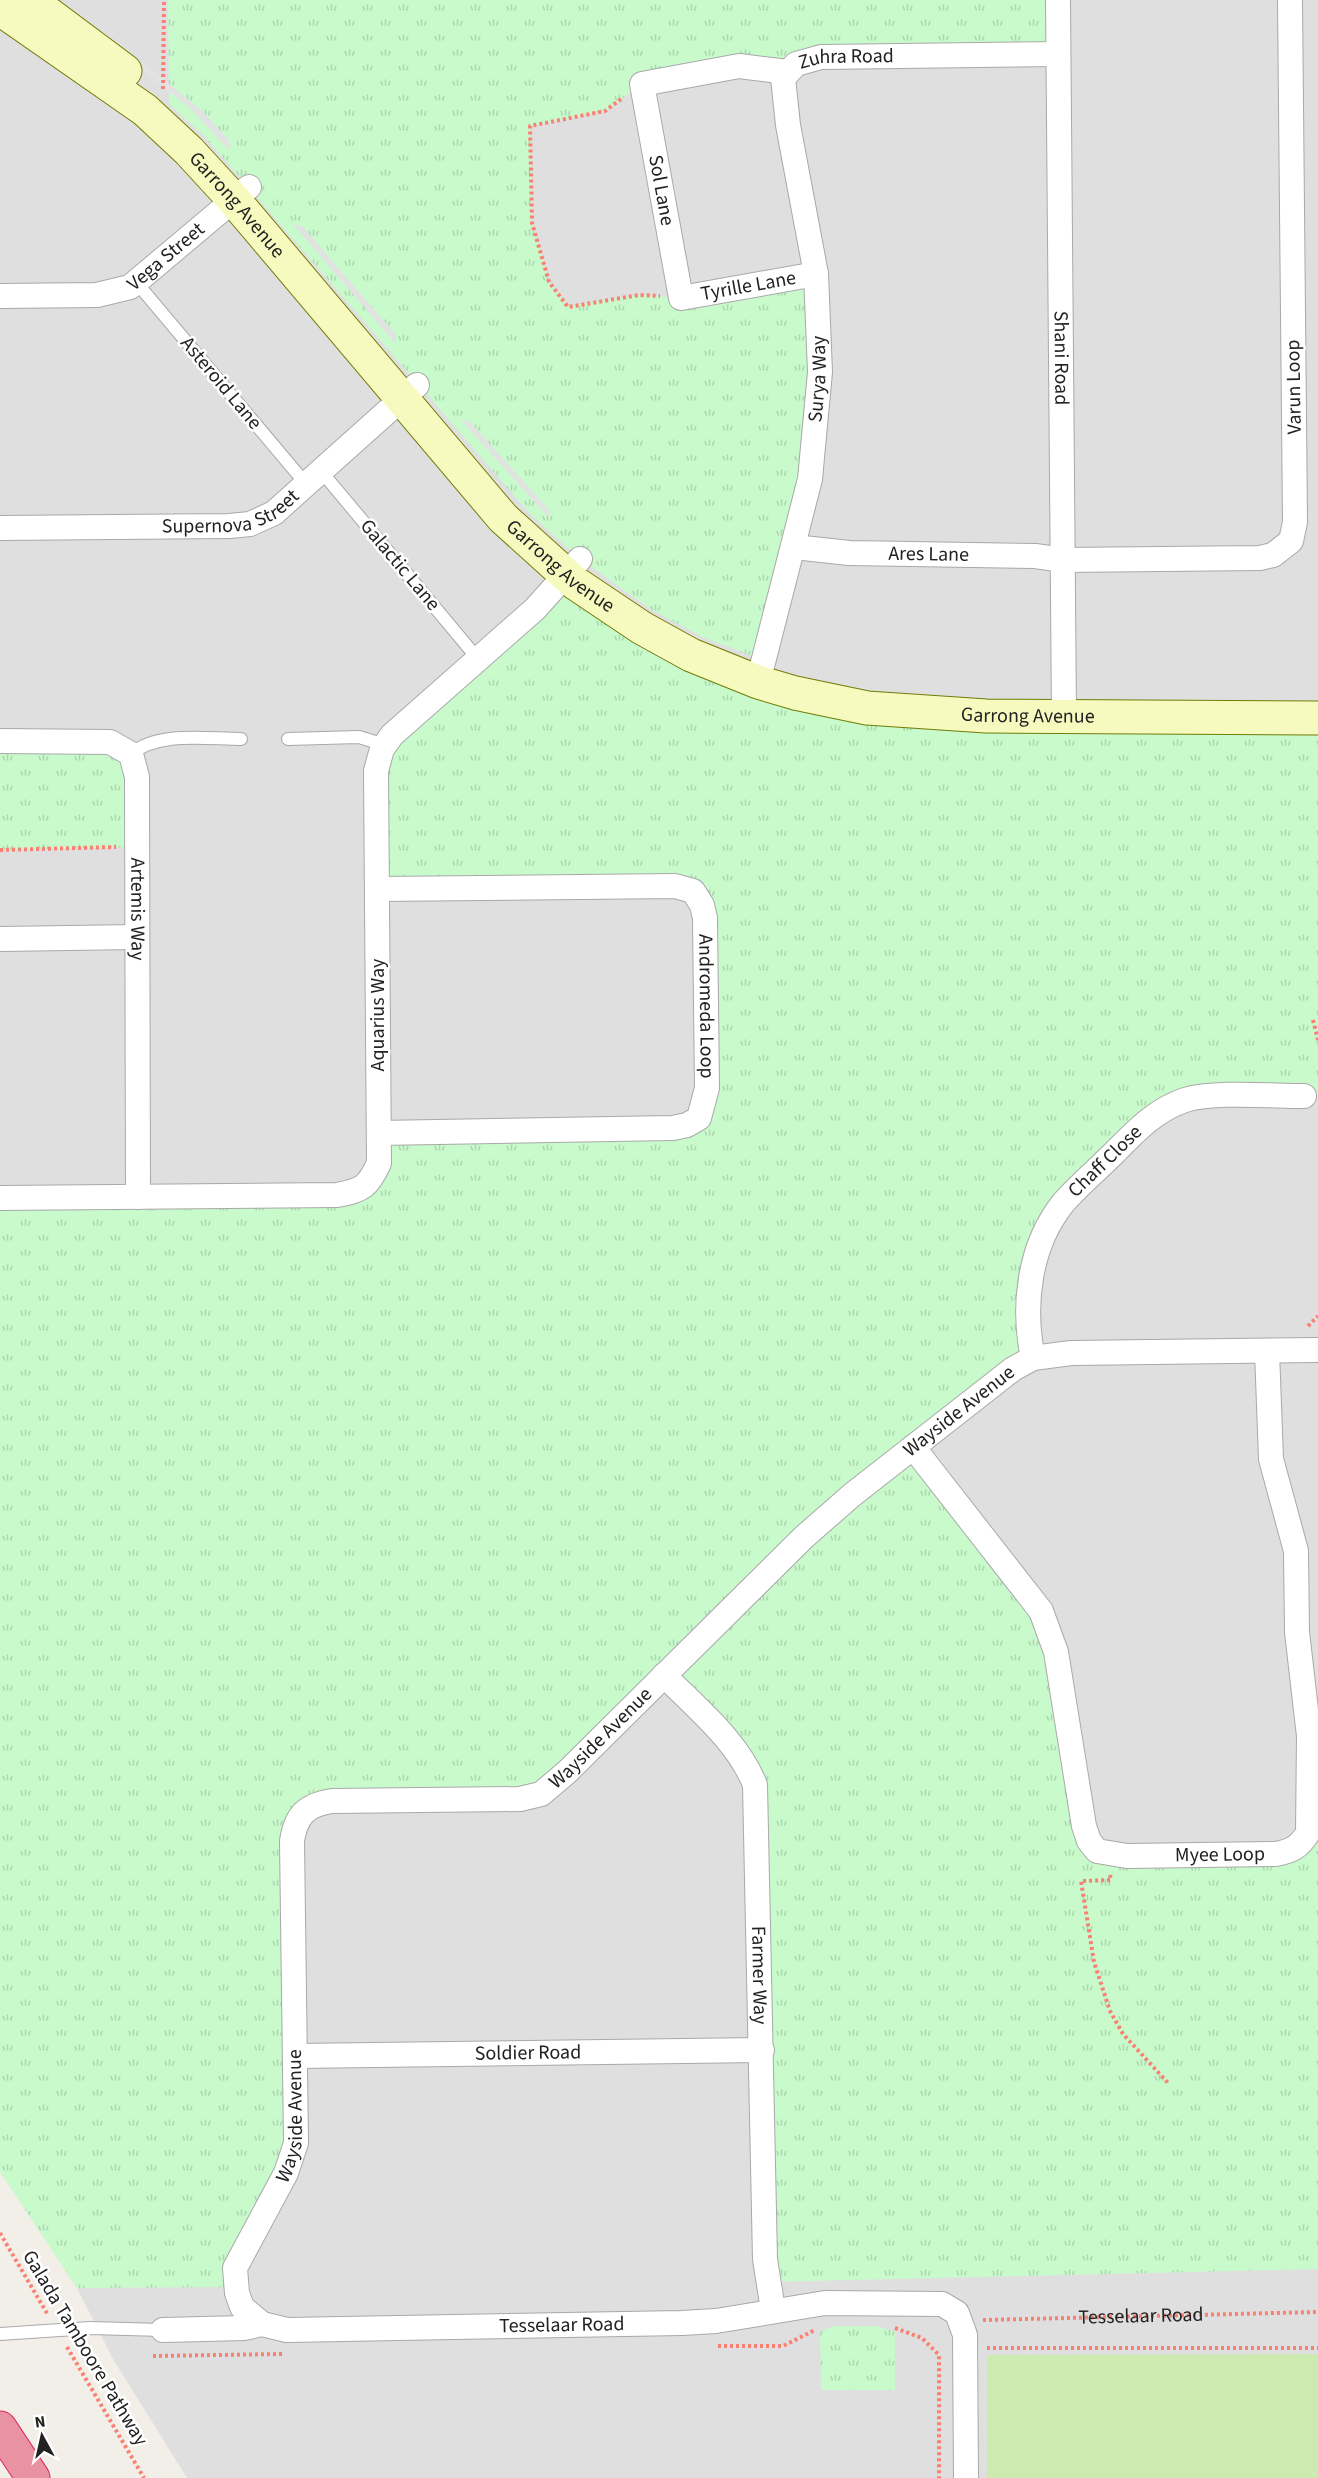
<svg xmlns="http://www.w3.org/2000/svg" width="1318" height="2478" font-family="'Source Sans 3',sans-serif">
  <defs>
    <pattern id="park-tufts" width="24" height="20" patternUnits="userSpaceOnUse" patternTransform="scale(1.5)"><rect width="24" height="20" fill="#c8facc"/><path d="M3 7l-1-3M5 7V3M7 7l1-3M15 17l-1-3M17 17v-4M19 17l1-3" fill="none" stroke="#acd6af"/></pattern>
  </defs>
  <rect width="100%" height="100%" fill="#f2efe9"/>
  <path fill="#e0dfdf" d="M0,0H1318V2478H187L113,2359L77,2288L0,2172Z"/>
  <path fill="#cdebb0" d="M1318,2354V2478H987V2355Z"/>
  <g fill="url(#park-tufts)">
    <path d="M168,0H1058V54L821,57L642,84L605,111L530,126L532,223L549,282L568,306L639,295L681,298L816,274L820,372L765,661L702,637L652,610L580,559L530,514L205,137L169,104Z"/>
    <path d="M565,575L811,698L1318,718V1097L1170,1106L1040,1241L1033,1358L913,1447L1029,1596L1097,1851L1276,1854L1318,1833V2269L767,2282L757,1798L664,1675L551,1788L332,1801L299,1816L297,2126L235,2287L77,2288L0,2172V1198L356,1192L379,1133L699,1118L693,891L377,889L382,749Z"/>
    <path d="M0,741L125,750L137,847L0,850Z"/>
    <path d="M833,2326H877L895,2332V2390H821L820,2332Z"/>
  </g>
  <g fill="#e2e2e2">
    <path d="M101,35L149,67L203,112L229,140V150L191,109L142,70L97,39Z"/>
    <path d="M292,223L303,227L396,335V344Z"/>
    <path d="M460,419L470,422L548,509L551,520Z"/>
  </g>
  <g fill="none" stroke-linecap="round" stroke-linejoin="round">
    <g stroke="#a9a9a9" stroke-width="14">
      <g id="lane">
        <path d="M136,282L306,484"/>
        <path d="M321,471L478,659"/>
        <path d="M288,739L359,737L385,745"/>
        <path d="M131,754C159,731 206,739 241,739"/>
        <path d="M0,2334L90,2328L163,2330"/>
      </g>
    </g>
    <g stroke="#a9a9a9" stroke-width="26">
      <g id="street">
        <path id="s2" d="M1058,0L1064,716"/>
        <path id="s3" d="M788,72L739,66L642,84L681,298L816,274"/>
        <path id="s4" d="M0,296L97,295L130,287L249,187"/>
        <path id="s5" d="M0,528L229,526L250,524L274,513L417,385"/>
        <path id="s6" d="M794,547L849,553L1035,556L1064,560L1260,558L1273,555L1291,541L1295,522L1290,0"/>
        <path id="s7" d="M758,682L810,479L820,372L816,274L788,125L783,78L796,64L821,57L1058,54"/>
        <path id="s8" d="M0,741L110,742L131,754L137,777L138,1197"/>
        <path id="s9" d="M377,889L675,886L693,891L702,905L705,918L707,1088L699,1118L687,1125L673,1128L379,1133"/>
        <path d="M0,939L137,937"/>
        <path d="M0,1198L337,1195C363,1190 368,1187 379,1163L376,771L382,749L392,735L535,609L580,559"/>
        <path id="s10" d="M1033,1358C1022,1305 1029,1245 1064,1202C1079,1185 1097,1170 1113,1154C1135,1132 1155,1110 1185,1100C1214,1091 1272,1096 1304,1096"/>
        <path id="s11" d="M913,1447L1041,1611L1056,1652L1084,1826L1089,1841L1097,1851L1127,1856L1276,1854C1292,1851 1299,1847 1308,1833L1309,1736L1297,1632L1296,1551L1271,1459L1267,1351"/>
        <path id="s12" d="M664,1675C696,1708 738,1741 755,1785L765,2259L773,2310"/>
        <path id="s13" d="M296,2056L762,2050"/>
        <path id="s14" d="M262,2324L242,2307L237,2293L235,2268L286,2173L296,2143L292,1841C296,1815 306,1805 332,1801L520,1799L541,1794L567,1772L804,1537L852,1495L1013,1369L1033,1358L1071,1353L1318,1350"/>
        <path id="s15" d="M163,2330L244,2328L262,2324L287,2330L682,2323L716,2321L825,2303L942,2304L957,2313L965,2335L966,2478"/>
      </g>
    </g>
    <g stroke="#707d05" stroke-width="35">
      <g id="secondary">
        <path d="M30,0L125,71"/>
        <path id="s16" d="M0,9L145,110L189,151L234,200L503,518L575,583L642,628L691,655L758,682L795,693L867,708L986,716L1318,718"/>
      </g>
    </g>
    <g stroke="#dc2a67" stroke-width="35">
      <path id="highway" d="M0,2428L33,2478"/>
    </g>
    <g stroke="#fa8072" stroke-width="4" stroke-dasharray="3 3" stroke-linecap="butt">
      <path d="M163,89L164,0"/>
      <path d="M621,99L605,111L530,126L532,223L549,282L568,307L639,295L660,296"/>
      <path d="M0,850L116,847"/>
      <path d="M1313,1020L1318,1040"/>
      <path d="M1308,1326L1318,1316"/>
      <path d="M1110,1875L1111,1880L1081,1881L1094,1962L1110,2011L1123,2034L1169,2084"/>
      <path d="M0,2233L48,2315"/>
      <path id="s1" d="M983,2320L1318,2312"/>
      <path d="M895,2328L922,2338L939,2355V2478"/>
      <path d="M718,2346H783L815,2330"/>
      <path d="M67,2347L144,2478"/>
      <path d="M987,2348H1318"/>
      <path d="M153,2356L282,2354"/>
    </g>
    <use href="#lane" stroke="#fff" stroke-width="12"/>
    <use href="#street" stroke="#fff" stroke-width="24"/>
    <use href="#secondary" stroke="#f7fabf" stroke-width="33"/>
    <use href="#highway" stroke="#e892a2" stroke-width="33"/>
  </g>
  <g text-anchor="middle" dominant-baseline="central" stroke-width="5" stroke-linejoin="round" paint-order="stroke">
    <g font-size="20" fill="#222" stroke="#fff">
      <text stroke="none"><textPath href="#s7" startOffset="684">Zuhra Road</textPath></text>
      <text stroke="none"><textPath href="#s3" startOffset="256">Sol Lane</textPath></text>
      <text stroke="none"><textPath href="#s16" startOffset="309">Garrong Avenue</textPath></text>
      <text stroke="none"><textPath href="#s4" startOffset="178">Vega Street</textPath></text>
      <text stroke="none"><textPath href="#s3" startOffset="434">Tyrille Lane</textPath></text>
      <text stroke="none"><textPath href="#s2" startOffset="358">Shani Road</textPath></text>
      <text stroke="none"><textPath href="#s7" startOffset="310">Surya Way</textPath></text>
      <text transform="translate(221 383) rotate(50)">Asteroid Lane</text>
      <text transform="translate(1294 387) rotate(-91)">Varun Loop</text>
      <text stroke="none"><textPath href="#s5" startOffset="234">Supernova Street</textPath></text>
      <text stroke="none"><textPath href="#s6" startOffset="135">Ares Lane</textPath></text>
      <text transform="translate(400 565) rotate(50)">Galactic Lane</text>
      <text stroke="none"><textPath href="#s16" startOffset="795">Garrong Avenue</textPath></text>
      <text stroke="none"><textPath href="#s16" startOffset="1299">Garrong Avenue</textPath></text>
      <text stroke="none"><textPath href="#s8" startOffset="290">Artemis Way</textPath></text>
      <text stroke="none"><textPath href="#s9" startOffset="435">Andromeda Loop</textPath></text>
      <text transform="translate(378 1015) rotate(-90)">Aquarius Way</text>
      <text stroke="none"><textPath href="#s10" startOffset="222">Chaff Close</textPath></text>
      <text stroke="none"><textPath href="#s14" startOffset="1347">Wayside Avenue</textPath></text>
      <text stroke="none"><textPath href="#s14" startOffset="861">Wayside Avenue</textPath></text>
      <text stroke="none"><textPath href="#s11" startOffset="580">Myee Loop</textPath></text>
      <text stroke="none"><textPath href="#s12" startOffset="334">Farmer Way</textPath></text>
      <text stroke="none"><textPath href="#s13" startOffset="232">Soldier Road</textPath></text>
      <text stroke="none"><textPath href="#s14" startOffset="232">Wayside Avenue</textPath></text>
      <text stroke="none"><textPath href="#s1" startOffset="158">Tesselaar Road</textPath></text>
      <text stroke="none"><textPath href="#s15" startOffset="400">Tesselaar Road</textPath></text>
      <text transform="translate(85 2348) rotate(59)">Galada Tamboore Pathway</text>
    </g>
  </g>
  <g transform="translate(42 2436) rotate(352)" stroke="#ffffff" stroke-width="4.5" paint-order="stroke">
  <path d="M0-4.5L10 22L0 15L-10 22Z" fill="#222222"/>
  <text y="-9" font-size="16" font-weight="bold" text-anchor="middle" fill="#222222">N</text>
  </g>
</svg>
